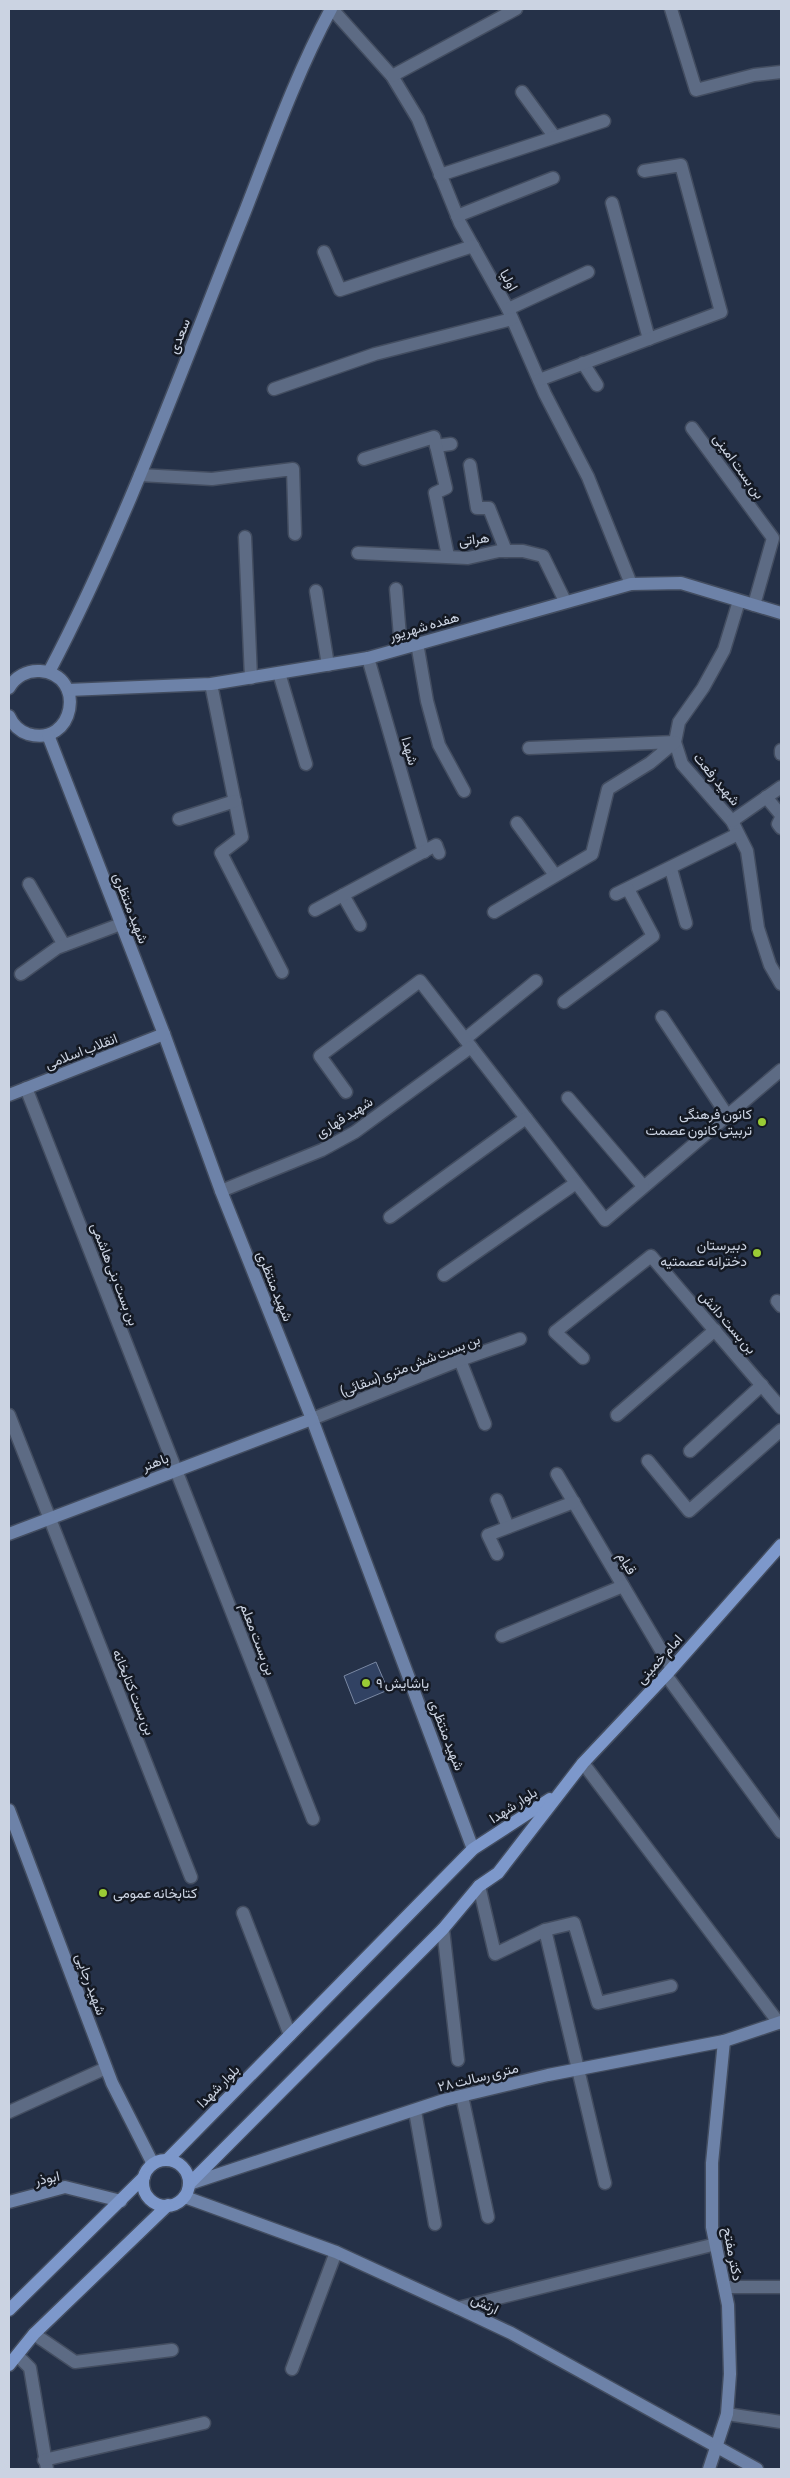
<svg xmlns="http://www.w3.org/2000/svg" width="790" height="2478" font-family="'Asap Condensed',Vazirmatn,sans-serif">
  <rect width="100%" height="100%" fill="#253148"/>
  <path fill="#314263" stroke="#7a88a3" d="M376,1662L388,1690L355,1704L344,1676Z"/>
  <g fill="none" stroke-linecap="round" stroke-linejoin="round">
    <g stroke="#434d60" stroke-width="15">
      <g id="street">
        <path d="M332,9L392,76L418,119L460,223L508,309L545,394L588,477L631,584"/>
        <path d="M671,9L696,90L754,75L781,72"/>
        <path d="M392,76L516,9"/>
        <path d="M522,92L554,136"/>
        <path d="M440,175L604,121"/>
        <path d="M612,203L649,339"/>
        <path d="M457,216L553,178"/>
        <path d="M324,252L340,290L473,246"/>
        <path d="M508,309L588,272"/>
        <path d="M583,363L597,385"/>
        <path d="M539,380L721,312L681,165L644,171"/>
        <path d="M274,389L375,354L512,319"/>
        <path d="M692,428L773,538L754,605"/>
        <path d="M436,446L451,444"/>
        <path d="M364,459L434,437L446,488L435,493L448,556"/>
        <path d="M470,465L477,508H489L506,551"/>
        <path d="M140,475L212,479L293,469L295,534"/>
        <path d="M245,537L251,678"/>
        <path d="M358,553L468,558L499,551H523L543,556L565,601"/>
        <path d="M396,589L401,648"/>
        <path d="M316,591L328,665"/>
        <path d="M739,601L724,650L703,688L679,722L675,742L682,764L732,821L747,851L758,928L770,965L781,984"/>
        <path d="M417,643L427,701L439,745L464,791"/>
        <path d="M368,658L424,852"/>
        <path d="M279,673L306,764"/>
        <path d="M211,684L242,837L221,853L282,972"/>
        <path d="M781,750V754"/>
        <path d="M766,797L781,815"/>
        <path d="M781,818L778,824L781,828"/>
        <path d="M179,819L235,801"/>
        <path d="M732,821L781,787"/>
        <path d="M517,823L555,875"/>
        <path d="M671,869L686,923"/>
        <path d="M29,884L64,945"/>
        <path d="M616,894L738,834"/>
        <path d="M343,895L360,925"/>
        <path d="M315,910L436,845L439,853"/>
        <path d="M494,912L592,854L608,789L650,763L675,742L529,748"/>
        <path d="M21,974L57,948L121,924"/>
        <path d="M564,1002L653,936L628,889"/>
        <path d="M662,1017L727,1115"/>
        <path d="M465,1039L536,981"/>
        <path d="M26,1088L313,1819"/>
        <path d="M346,1092L320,1056L420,981L605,1220L781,1070"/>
        <path d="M568,1098L643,1186"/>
        <path d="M221,1191L322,1150L355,1132L471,1047"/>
        <path d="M390,1217L526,1118"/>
        <path d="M444,1275L576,1183"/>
        <path d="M777,1301L781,1306"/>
        <path d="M583,1358L555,1332L651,1256L781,1408"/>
        <path d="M460,1360L485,1424"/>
        <path d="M9,1415L191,1877"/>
        <path d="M617,1415L715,1330"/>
        <path d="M312,1419L460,1360L520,1339"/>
        <path d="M690,1451L762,1385"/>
        <path d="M648,1461L689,1511L781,1430"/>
        <path d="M557,1474L671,1667"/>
        <path d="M497,1500L508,1527"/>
        <path d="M497,1554L488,1535L574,1502"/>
        <path d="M502,1636L623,1586"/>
        <path d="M666,1675L781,1832"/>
        <path d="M583,1763L779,2023"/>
        <path d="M479,1886L495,1954L545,1930L574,1923L598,2003L671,1986"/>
        <path d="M243,1913L290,2035"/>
        <path d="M443,1929L458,2060"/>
        <path d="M545,1930L605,2183"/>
        <path d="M462,2096L488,2217"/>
        <path d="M415,2111L435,2224"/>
        <path d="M9,2112L106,2068"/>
        <path d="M725,2287H781"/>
        <path d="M458,2308L716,2244"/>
        <path d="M34,2334L75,2362L172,2350"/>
        <path d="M18,2356L30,2368L47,2469"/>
        <path d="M292,2369L336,2252"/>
        <path d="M727,2414L781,2422"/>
        <path d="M44,2460L204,2423"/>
      </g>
    </g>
    <g stroke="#434d60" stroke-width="15">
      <g id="secondary">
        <path d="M49,672C126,525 182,368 244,214C271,145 296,74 331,9"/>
        <path d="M9,688C15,677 27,670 40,671C88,675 74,748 28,734C19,731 13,725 9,716"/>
        <path d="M68,690L211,684L368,658L631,584L681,583L781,613"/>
        <path d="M48,735L164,1034L221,1191L312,1419L473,1849"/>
        <path d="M9,1095L164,1034"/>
        <path d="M9,1534L312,1419"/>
        <path d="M9,1810L112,2083L153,2164"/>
        <path d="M189,2184L444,2100L548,2075L724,2041L781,2022"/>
        <path d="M185,2197L336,2252L458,2308L511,2333L757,2469"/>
        <path d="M9,2202L65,2187L121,2201"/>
        <path d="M709,2469L727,2414L730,2374L728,2305L712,2227V2163L724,2041"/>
      </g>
    </g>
    <g stroke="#434d60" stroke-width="15">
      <g id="primary">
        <path d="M167,2160L473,1849L550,1799"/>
        <circle cx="166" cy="2183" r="23"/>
        <path d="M189,2184L443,1929L479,1886L498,1873L583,1763L666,1675L781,1545"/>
        <path d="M9,2310L144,2177"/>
        <path d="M9,2365L34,2334L168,2205"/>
      </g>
    </g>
    <use href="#street" stroke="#5d6b84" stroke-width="12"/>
    <use href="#secondary" stroke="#6d82a8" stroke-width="12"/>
    <use href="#primary" stroke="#7d98cb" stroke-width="12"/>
  </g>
  <g fill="#9acb35" stroke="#141923" stroke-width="2">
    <circle cx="762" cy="1122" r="5"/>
    <circle cx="757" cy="1253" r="5"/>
    <circle cx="366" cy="1683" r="5"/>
    <circle cx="103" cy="1893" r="5"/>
  </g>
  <g text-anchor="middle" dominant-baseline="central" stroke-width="5" stroke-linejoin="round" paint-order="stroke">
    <g font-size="14" fill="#cbd3e2" stroke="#141923">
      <text transform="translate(509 280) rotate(61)">اولیا</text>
      <text transform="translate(179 336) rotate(-68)">سعدی</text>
      <text transform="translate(739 466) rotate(54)">بن بست امینی</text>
      <text transform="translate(474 539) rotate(-7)">هراتی</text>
      <text transform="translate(424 626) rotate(-16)">هفده شهریور</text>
      <text transform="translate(410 751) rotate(74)">شهدا</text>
      <text transform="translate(717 779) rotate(50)">شهید رفعت</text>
      <text transform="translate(131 908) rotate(69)">شهید منتظری</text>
      <text transform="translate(81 1051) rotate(-21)">انقلاب اسلامی</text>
      <text transform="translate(344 1117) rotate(-32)">شهید قهاری</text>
      <text transform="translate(115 1274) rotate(69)">بن بست بنی هاشمی</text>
      <text transform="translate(275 1286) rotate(68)">شهید منتظری</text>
      <text transform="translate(728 1322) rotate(49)">بن بست دانش</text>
      <text transform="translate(410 1365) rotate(-21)">بن بست شش متری (سقائی)</text>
      <text transform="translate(155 1462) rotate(-21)">باهنر</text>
      <text transform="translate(627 1563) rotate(59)">قیام</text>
      <text transform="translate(258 1639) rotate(69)">بن بست معلم</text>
      <text transform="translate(659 1659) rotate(-48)">امام خمینی</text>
      <text transform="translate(134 1692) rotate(68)">بن بست کتابخانه</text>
      <text transform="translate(447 1735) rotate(69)">شهید منتظری</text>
      <text transform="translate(513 1805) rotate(-33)">بلوار شهدا</text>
      <text transform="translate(91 1984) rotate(70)">شهید رجایی</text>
      <text transform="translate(478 2077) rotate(-14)">۲۸ متری رسالت</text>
      <text transform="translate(218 2086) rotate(-45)">بلوار شهدا</text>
      <text transform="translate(47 2178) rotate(-12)">ابوذر</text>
      <text transform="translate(733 2254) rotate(79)">دکتر مفتح</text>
      <text transform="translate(485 2304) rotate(26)">ارتش</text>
    </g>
    <g font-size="14" fill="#cbd3e2" stroke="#141923" text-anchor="end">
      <text x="752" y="1114">کانون فرهنگی<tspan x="752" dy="16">تربیتی کانون عصمت</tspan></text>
      <text x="747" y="1245">دبیرستان<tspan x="747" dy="16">دخترانه عصمتیه</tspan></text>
      <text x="376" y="1683" text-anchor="start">یاشایش ۹</text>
      <text x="113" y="1893" text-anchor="start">کتابخانه عمومی</text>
    </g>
  </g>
  <rect width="790" height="2478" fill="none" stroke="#cbd3e2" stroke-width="20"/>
</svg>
